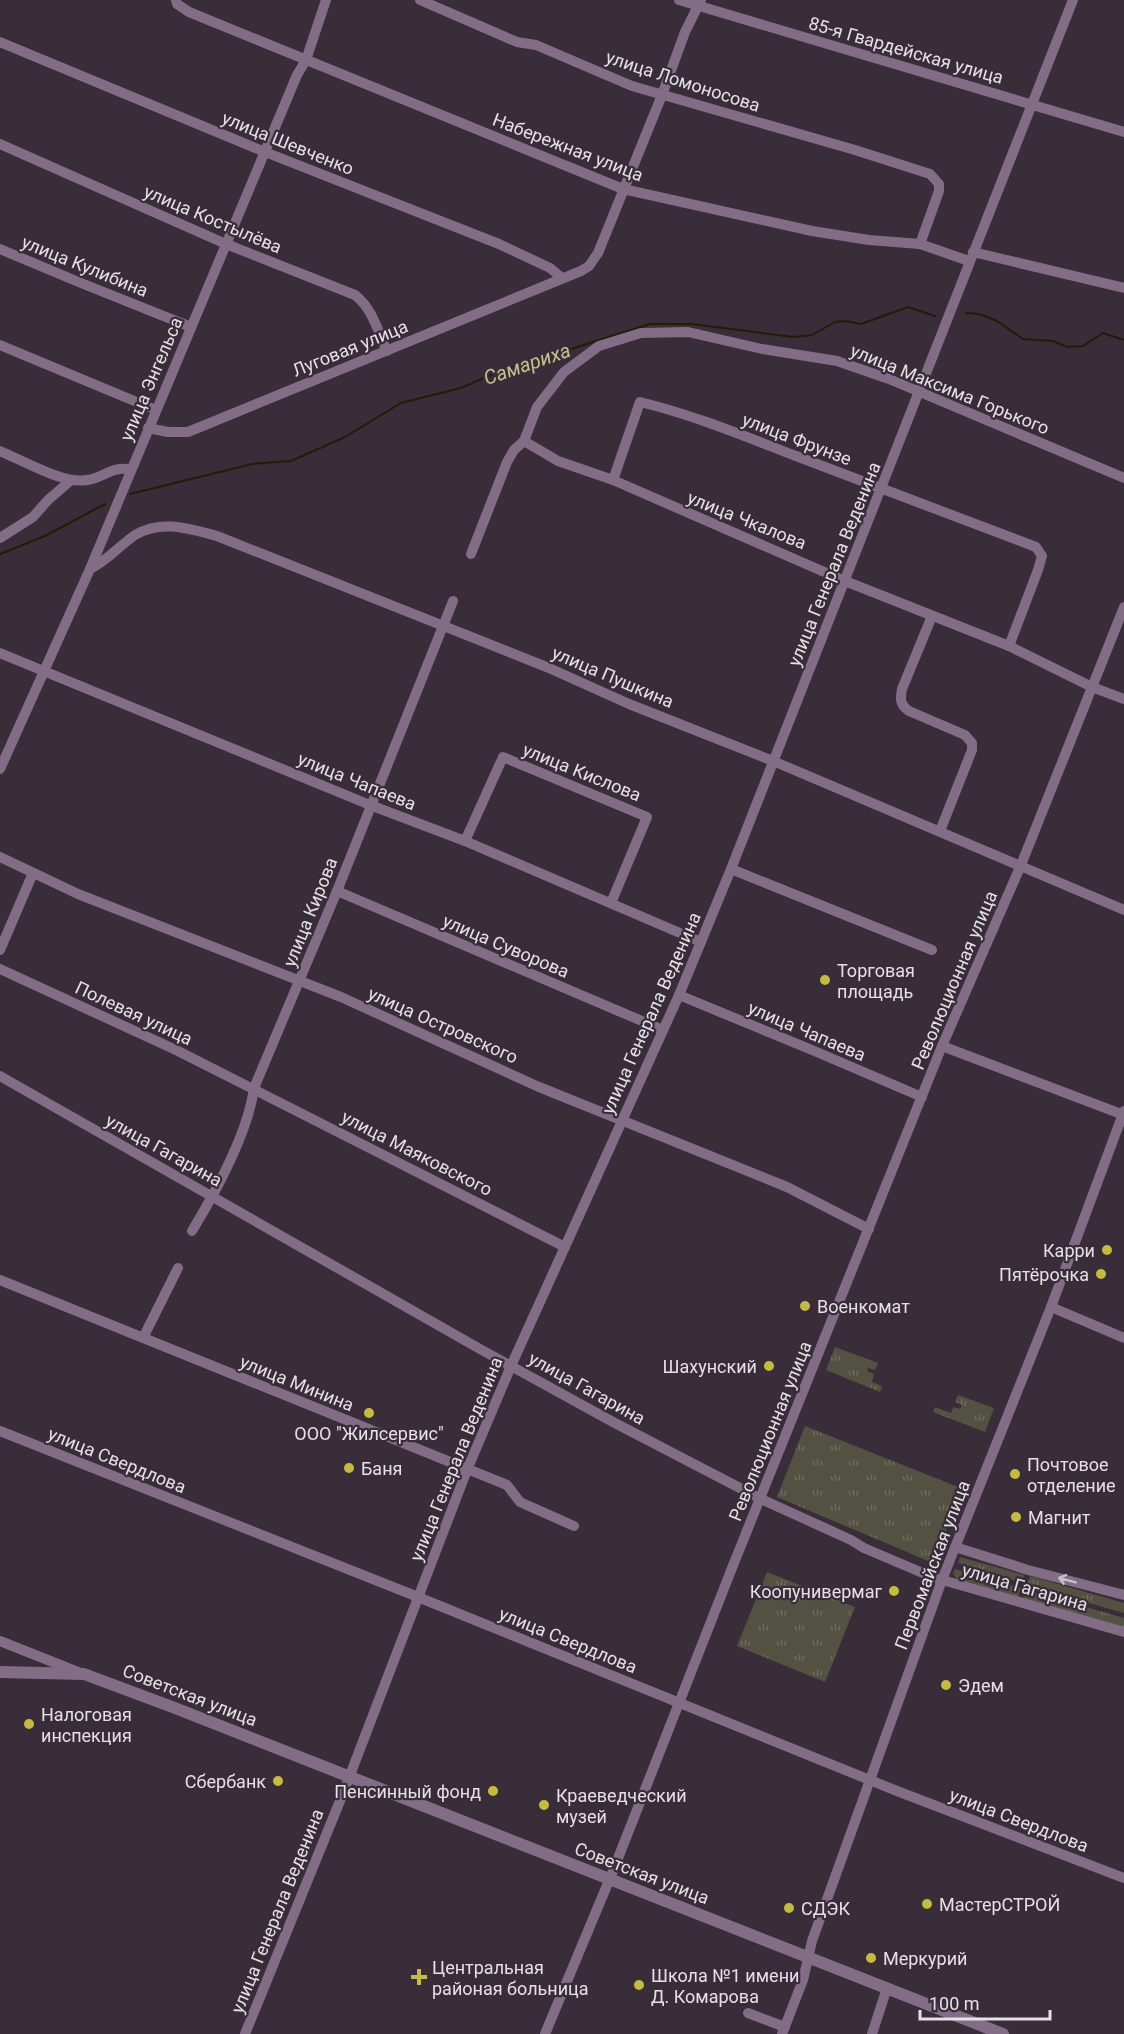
<svg xmlns="http://www.w3.org/2000/svg" width="1124" height="2034" font-family="Roboto,sans-serif">
  <defs>
    <pattern id="grass-tufts" width="24" height="20" patternUnits="userSpaceOnUse" patternTransform="scale(1.5)"><rect width="24" height="20" fill="#535242"/><path d="M3 7l-1-3M5 7V3M7 7l1-3M15 17l-1-3M17 17v-4M19 17l1-3" fill="none" stroke="#6c6b5d"/></pattern>
  </defs>
  <rect width="100%" height="100%" fill="#382d39"/>
  <g fill="url(#grass-tufts)">
    <path d="M835,1347L878,1363L875,1370L868,1368L867,1371L874,1374L872,1382L882,1386L880,1392L826,1370Z"/>
    <path d="M958,1395L994,1408L985,1432L933,1412L935,1407L951,1413L953,1407L960,1409L962,1405L955,1402Z"/>
    <path d="M805,1426L963,1489L933,1563L777,1497Z"/>
    <path d="M960,1557L1024,1575L1022,1583L958,1563Z"/>
    <path d="M955,1569L1021,1588L1018,1597L957,1579L953,1574Z"/>
    <path d="M767,1572L855,1607L825,1682L737,1646Z"/>
    <path d="M1030,1576L1124,1603V1613L1027,1585Z"/>
    <path d="M1026,1590L1124,1618V1627L1023,1598Z"/>
  </g>
  <g fill="none" stroke-linecap="round" stroke-linejoin="round">
    <g stroke="#201e04" stroke-width="2">
      <path d="M966,313L979,314L997,321L1023,339L1053,341L1067,347L1083,346L1103,333L1124,340"/>
      <path d="M130,494L252,464L291,461L345,437L401,403L461,388L498,372L650,324H692L793,337L812,335L835,322L846,321L861,324L908,307L935,316"/>
      <path d="M0,554L45,536L105,504"/>
    </g>
    <g stroke="#836d86" stroke-width="10">
      <path d="M176,0L177,4L189,12L623,189L812,231L869,240L920,244L969,261"/>
      <path d="M420,0L517,42L536,45L632,86L855,150L930,174L939,184V191L920,244"/>
      <path d="M679,0L1124,132"/>
      <path d="M0,42L265,152L499,244L550,268L562,278"/>
      <path d="M0,144L226,244L355,295C373,309 378,332 387,351"/>
      <path d="M0,249L81,283L191,327"/>
      <path d="M973,252L1124,288"/>
      <path d="M0,345L156,410"/>
      <path d="M148,428L168,432H188L581,271L589,266L598,253L662,95L685,32L701,0"/>
      <path d="M524,441L558,461L613,480L845,581L1009,646L1092,687L1124,699"/>
      <path d="M0,451C24,461 62,484 87,480C106,477 108,467 131,469"/>
      <path d="M613,480L640,402C694,415 744,436 796,456C876,486 956,517 1036,547L1042,556L1038,570L1009,646"/>
      <path d="M0,538L33,517L48,500L70,481"/>
      <path d="M471,554L507,462L514,450L524,441L537,407L564,372L599,346L641,333L688,332L762,349L837,361L889,379L1124,478"/>
      <path d="M90,569C107,561 119,546 135,535C162,519 190,529 217,536L549,668L629,704L773,761L1124,910"/>
      <path d="M932,616L902,689C900,699 900,705 909,711L965,735L972,743V750L940,831"/>
      <path d="M0,653L370,805L465,841L701,942"/>
      <path d="M0,769L90,569L297,75L306,60L326,0"/>
      <path d="M465,841L503,757L647,817L611,903"/>
      <path d="M0,857L78,894L341,997L539,1087L787,1187L869,1229"/>
      <path d="M731,869L932,950"/>
      <path d="M337,891L663,1030"/>
      <path d="M0,950L33,873"/>
      <path d="M0,969L176,1050L565,1247"/>
      <path d="M679,995L812,1050L922,1097"/>
      <path d="M942,1046L1124,1115"/>
      <path d="M0,1076L480,1349L613,1422L761,1499L851,1540L864,1548L932,1577L1124,1632"/>
      <path d="M192,1231C215,1193 248,1133 254,1088L337,891L453,601"/>
      <path d="M0,1280L507,1485L520,1502L574,1526"/>
      <path d="M1051,1307L1124,1338"/>
      <path d="M143,1338L178,1268"/>
      <path d="M0,1431L408,1593L897,1791L1124,1878"/>
      <path d="M955,1547L1028,1570L1124,1595"/>
      <path d="M0,1641L78,1672"/>
      <path d="M748,2013L785,2027"/>
      <path d="M245,2034L342,1796L467,1470L511,1366L679,995L731,869L1073,0"/>
      <path d="M545,2034L613,1871L732,1568L942,1046L1021,865L1124,607"/>
      <path d="M782,2034L803,1980L812,1941L942,1580L1051,1307L1124,1111"/>
      <path d="M872,2034L887,1988"/>
    </g>
    <path stroke="#836d86" stroke-width="12" d="M0,1672L84,1674L175,1708L1003,2034"/>
  </g>
  <defs><path id="oneway-shaft" d="M-6 0H5M1.5-3L5.5 0L1.5 3" fill="none" stroke-width="1.6" stroke-linecap="round" stroke-linejoin="round" transform="scale(1.5)"/></defs>
  <use stroke="#c9beca" href="#oneway-shaft" transform="translate(1067 1580) rotate(-165)"/>
  <g fill="#c5bc3d" stroke="#382d39" stroke-width="2">
    <circle cx="825" cy="980" r="6"/>
    <circle cx="1107" cy="1250" r="6"/>
    <circle cx="1101" cy="1274" r="6"/>
    <circle cx="805" cy="1306" r="6"/>
    <circle cx="769" cy="1366" r="6"/>
    <circle cx="369" cy="1413" r="6"/>
    <circle cx="349" cy="1468" r="6"/>
    <circle cx="1015" cy="1474" r="6"/>
    <circle cx="1016" cy="1517" r="6"/>
    <circle cx="894" cy="1591" r="6"/>
    <circle cx="946" cy="1685" r="6"/>
    <circle cx="29" cy="1724" r="6"/>
    <circle cx="278" cy="1781" r="6"/>
    <circle cx="493" cy="1791" r="6"/>
    <circle cx="544" cy="1805" r="6"/>
    <circle cx="927" cy="1904" r="6"/>
    <circle cx="789" cy="1908" r="6"/>
    <circle cx="871" cy="1958" r="6"/>
    <path d="M416 1968h6v6h6v6h-6v6h-6v-6h-6v-6h6z"/>
    <circle cx="639" cy="1985" r="6"/>
  </g>
  <g text-anchor="middle" dominant-baseline="central" stroke-width="4.5" stroke-linejoin="round" paint-order="stroke">
    <g font-size="18" fill="#e7e0e7" stroke="#382d39">
      <text transform="translate(906 50) rotate(16)">85-я Гвардейская улица</text>
      <text transform="translate(683 81) rotate(18)">улица Ломоносова</text>
      <text transform="translate(288 143) rotate(22)">улица Шевченко</text>
      <text transform="translate(568 147) rotate(21)">Набережная улица</text>
      <text transform="translate(213 219) rotate(23)">улица Костылёва</text>
      <text transform="translate(85 266) rotate(22)">улица Кулибина</text>
      <text transform="translate(350 348) rotate(-22)">Луговая улица</text>
      <text transform="translate(151 379) rotate(-67)">улица Энгельса</text>
      <text transform="translate(950 389) rotate(22)">улица Максима Горького</text>
      <text transform="translate(797 439) rotate(21)">улица Фрунзе</text>
      <text transform="translate(747 520) rotate(22)">улица Чкалова</text>
      <text transform="translate(834 564) rotate(-68)">улица Генерала Веденина</text>
      <text transform="translate(613 677) rotate(23)">улица Пушкина</text>
      <text transform="translate(582 772) rotate(22)">улица Кислова</text>
      <text transform="translate(357 781) rotate(22)">улица Чапаева</text>
      <text transform="translate(310 912) rotate(-68)">улица Кирова</text>
      <text transform="translate(506 946) rotate(23)">улица Суворова</text>
      <text transform="translate(954 980) rotate(-67)">Революционная улица</text>
      <text transform="translate(134 1013) rotate(25)">Полевая улица</text>
      <text transform="translate(651 1013) rotate(-66)">улица Генерала Веденина</text>
      <text transform="translate(443 1025) rotate(24)">улица Островского</text>
      <text transform="translate(807 1031) rotate(23)">улица Чапаева</text>
      <text transform="translate(164 1150) rotate(29)">улица Гагарина</text>
      <text transform="translate(417 1153) rotate(27)">улица Маяковского</text>
      <text transform="translate(297 1383) rotate(22)">улица Минина</text>
      <text transform="translate(587 1388) rotate(29)">улица Гагарина</text>
      <text transform="translate(770 1431) rotate(-68)">Революционная улица</text>
      <text transform="translate(456 1459) rotate(-68)">улица Генерала Веденина</text>
      <text transform="translate(117 1460) rotate(22)">улица Свердлова</text>
      <text transform="translate(932 1565) rotate(-69)">Первомайская улица</text>
      <text transform="translate(1025 1587) rotate(16)">улица Гагарина</text>
      <text transform="translate(568 1640) rotate(22)">улица Свердлова</text>
      <text transform="translate(190 1695) rotate(21)">Советская улица</text>
      <text transform="translate(1019 1820) rotate(21)">улица Свердлова</text>
      <text transform="translate(642 1873) rotate(21)">Советская улица</text>
      <text transform="translate(277 1911) rotate(-68)">улица Генерала Веденина</text>
    </g>
    <g font-size="18" fill="#e7e0e7" stroke="#382d39" text-anchor="start">
      <text x="837" y="970">Торговая<tspan x="837" dy="21">площадь</tspan></text>
      <text x="1095" y="1250" text-anchor="end">Карри</text>
      <text x="1089" y="1274" text-anchor="end">Пятёрочка</text>
      <text x="817" y="1306">Военкомат</text>
      <text x="757" y="1366" text-anchor="end">Шахунский</text>
      <text x="369" y="1433" text-anchor="middle">ООО "Жилсервис"</text>
      <text x="1027" y="1464">Почтовое<tspan x="1027" dy="21">отделение</tspan></text>
      <text x="361" y="1468">Баня</text>
      <text x="1028" y="1517">Магнит</text>
      <text x="882" y="1591" text-anchor="end">Коопунивермаг</text>
      <text x="958" y="1685">Эдем</text>
      <text x="41" y="1714">Налоговая<tspan x="41" dy="21">инспекция</tspan></text>
      <text x="266" y="1781" text-anchor="end">Сбербанк</text>
      <text x="481" y="1791" text-anchor="end">Пенсинный фонд</text>
      <text x="556" y="1795">Краеведческий<tspan x="556" dy="21">музей</tspan></text>
      <text x="939" y="1904">МастерСТРОЙ</text>
      <text x="801" y="1908">СДЭК</text>
      <text x="883" y="1958">Меркурий</text>
      <text x="432" y="1967">Центральная<tspan x="432" dy="21">районая больница</tspan></text>
      <text x="651" y="1975">Школа №1 имени<tspan x="651" dy="21">Д. Комарова</tspan></text>
    </g>
    <g font-size="20" font-style="italic" fill="#c5c28b" stroke="#382d39">
      <text transform="translate(527 364) rotate(-19)">Самариха</text>
    </g>
  </g>
  <path d="M920 2010v9h130v-9" fill="none" stroke="#e7e0e7" stroke-width="3"/>
  <text x="929" y="2010" font-size="18" fill="#e7e0e7" stroke="#382d39" stroke-width="4.5" paint-order="stroke">100 m</text>
</svg>
